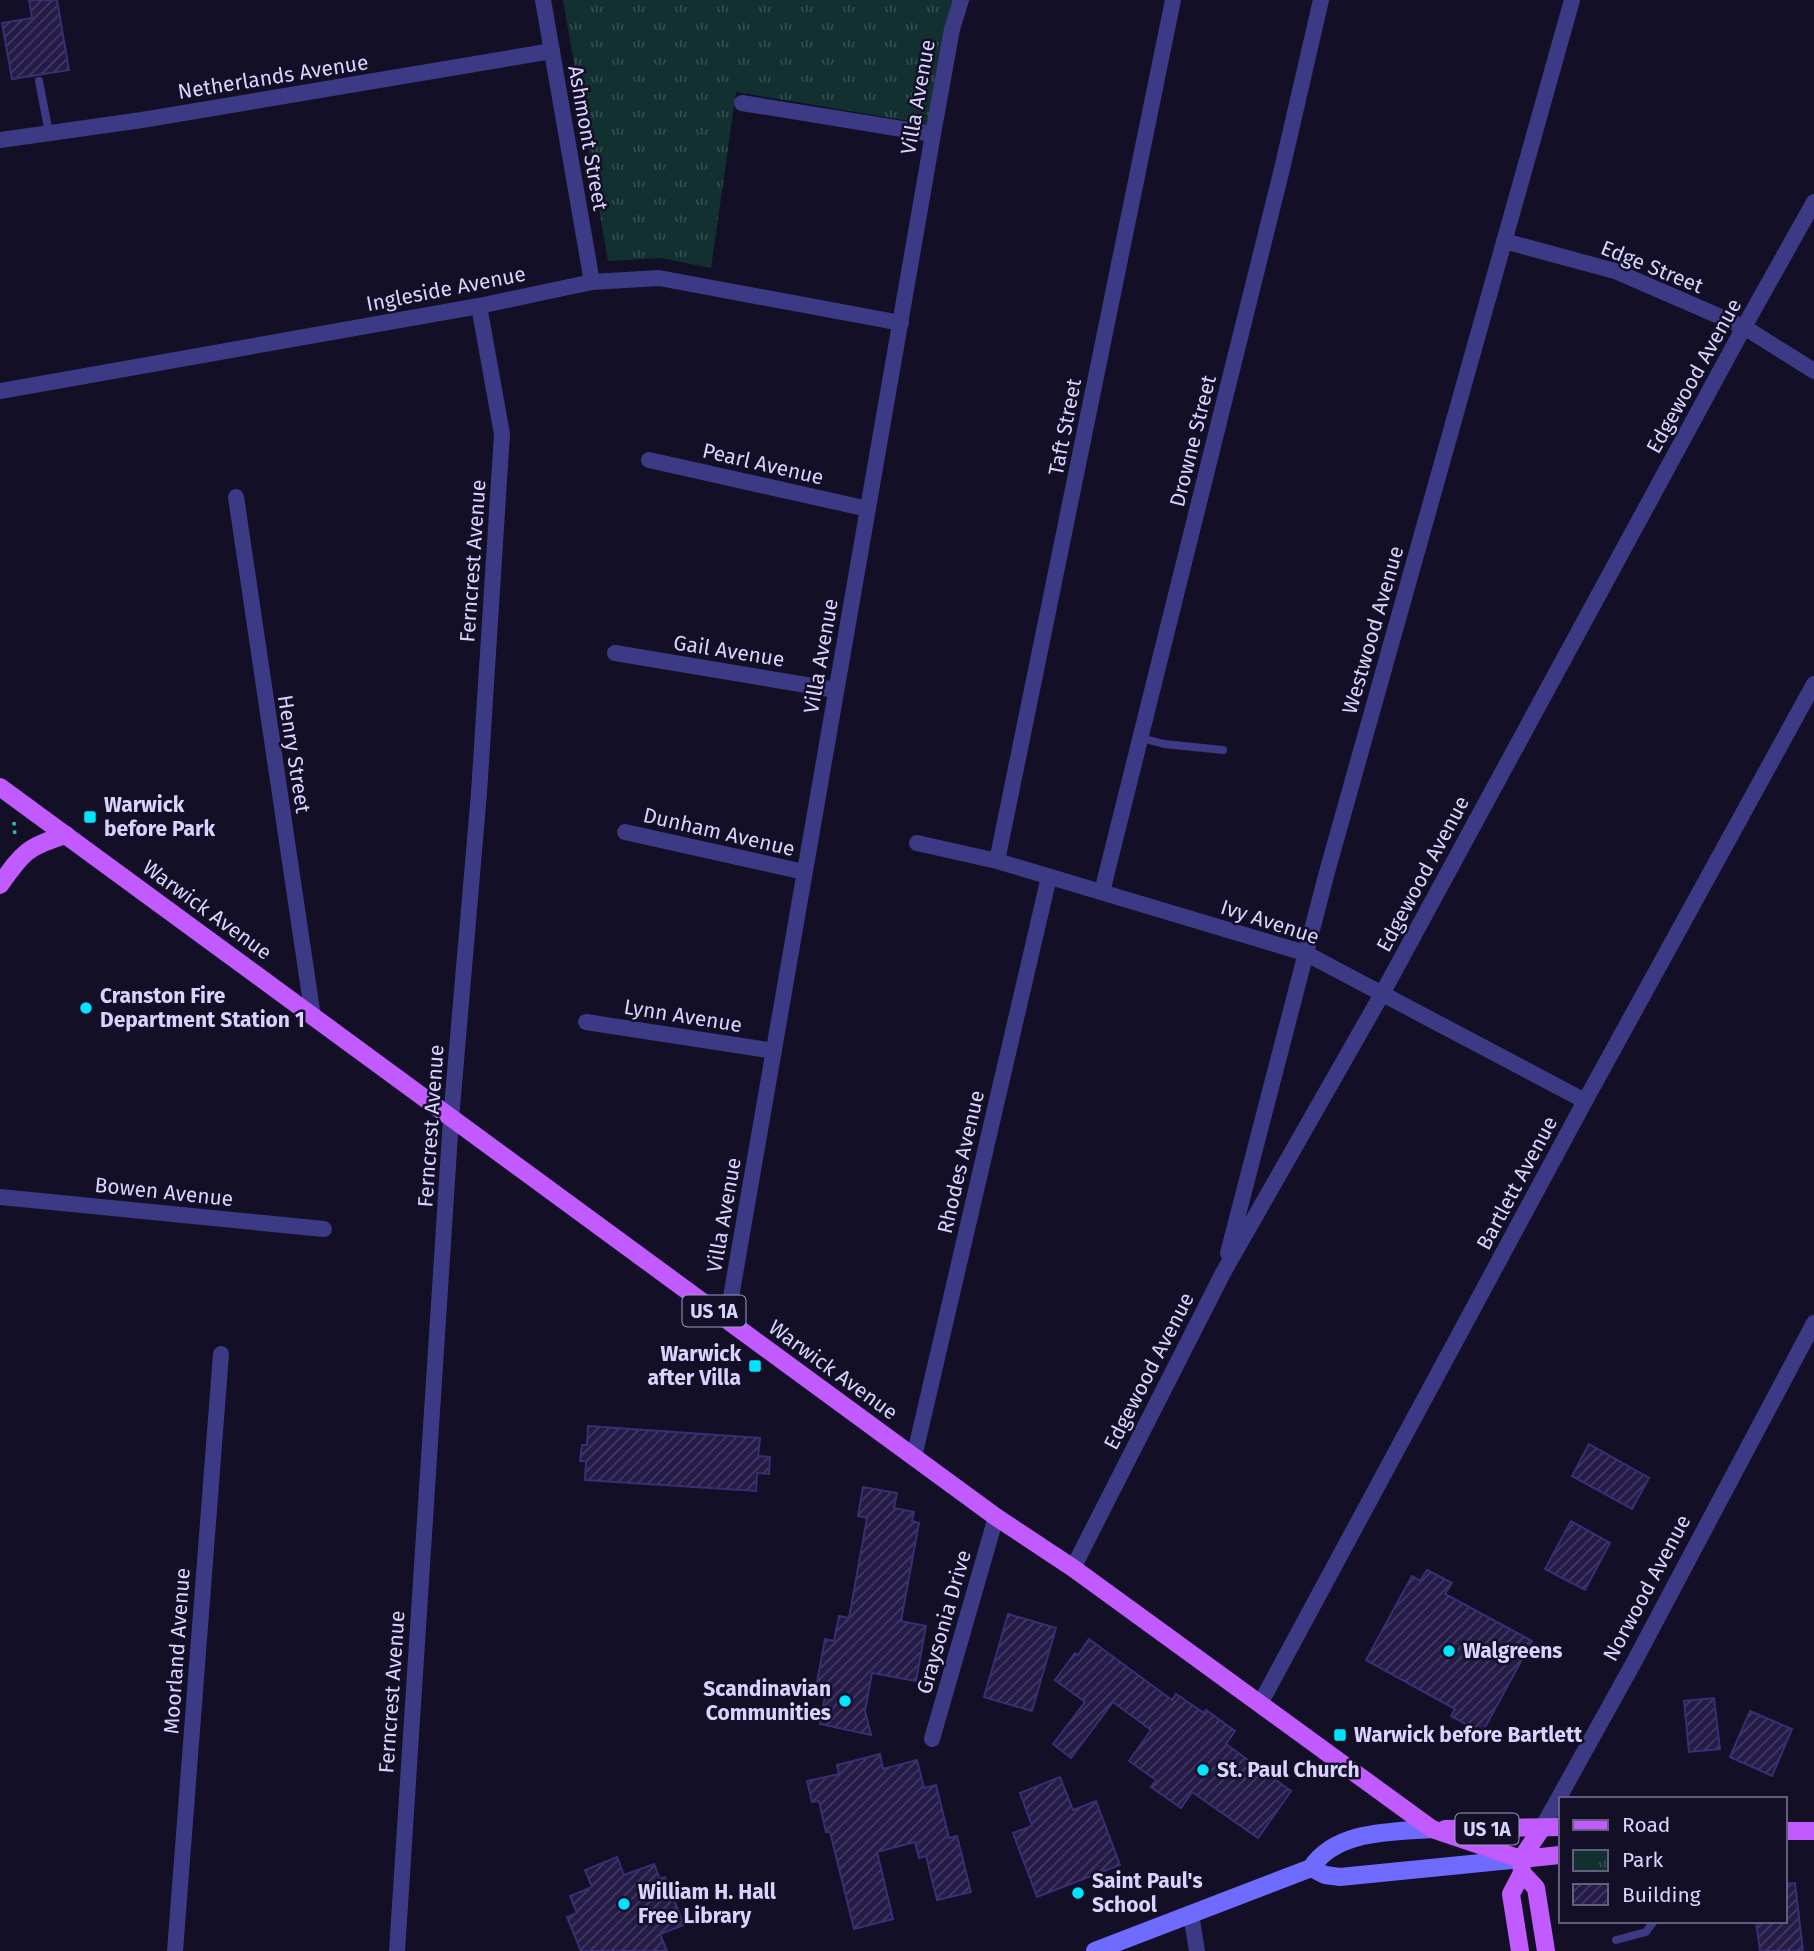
<svg xmlns="http://www.w3.org/2000/svg" width="1814" height="1951" font-family="'Fira Sans',sans-serif">
  <defs>
    <pattern id="park-tufts" width="24" height="20" patternUnits="userSpaceOnUse" patternTransform="scale(1.75)"><rect width="24" height="20" fill="#12302f"/><path d="M3 7l-1-3M5 7V3M7 7l1-3M15 17l-1-3M17 17v-4M19 17l1-3" fill="none" stroke="#344d4e"/></pattern>
    <pattern id="building-hatch" width="6" height="6" patternUnits="userSpaceOnUse" patternTransform="scale(1.75)"><rect width="6" height="6" fill="#241b47"/><path d="M-1 1l2-2M0 6l6-6M5 7l2-2" fill="none" stroke="#433b63"/></pattern>
  </defs>
  <rect width="100%" height="100%" fill="#130f26"/>
  <path fill="url(#park-tufts)" d="M563,0H953L945,25L927,124L736,92L711,268L661,258L608,261Z"/>
  <g fill="url(#building-hatch)" stroke="#3b2d73" stroke-width="2">
    <path d="M29,0H57L69,70L12,79L2,23L32,18Z"/>
    <path d="M588,1426L760,1438L758,1456L770,1457L769,1474L757,1473L756,1491L585,1480L586,1461H580L582,1445H587Z"/>
    <path d="M1589,1444L1649,1478L1632,1509L1572,1476Z"/>
    <path d="M863,1487L897,1493L894,1508L914,1512L912,1521L919,1523L901,1621L926,1626L916,1681L872,1673L865,1711L871,1735L820,1724L827,1684L817,1682L825,1639L834,1641L839,1616L849,1618L867,1518L858,1516Z"/>
    <path d="M1571,1521L1610,1543L1585,1590L1545,1569Z"/>
    <path d="M1427,1570L1452,1583L1445,1594L1532,1641L1482,1733L1451,1716L1455,1709L1366,1660L1412,1576L1420,1581Z"/>
    <path d="M1008,1614L1056,1628L1032,1711L984,1697Z"/>
    <path d="M1089,1639L1172,1700L1176,1694L1204,1713L1206,1710L1235,1731L1226,1744L1291,1791L1258,1838L1192,1792L1181,1808L1151,1787L1156,1780L1129,1761L1151,1730L1113,1702L1071,1758L1053,1744L1085,1702L1055,1680L1075,1653L1078,1655Z"/>
    <path d="M1714,1698L1720,1749L1689,1752L1684,1701Z"/>
    <path d="M1750,1711L1792,1729L1772,1776L1730,1757Z"/>
    <path d="M880,1754L883,1769L917,1760L924,1788L936,1785L949,1838L957,1836L971,1892L937,1900L926,1856L919,1858L915,1842L877,1852L893,1919L854,1929L830,1832H826L819,1801L812,1802L807,1781L839,1774L837,1765Z"/>
    <path d="M1060,1777L1073,1810L1096,1801L1120,1865L1037,1897L1013,1833L1032,1826L1020,1793Z"/>
    <path d="M617,1857L624,1875L654,1864L660,1879L665,1877L684,1925L660,1934L667,1951H581L567,1917L577,1913L570,1896L592,1887L585,1870Z"/>
    <path d="M1795,1883L1803,1951H1760L1756,1921H1784V1884Z"/>
  </g>
  <g fill="none" stroke-linecap="round" stroke-linejoin="round">
    <path stroke="#2fb8b0" stroke-width="3.5" stroke-dasharray="3.5 5" stroke-linecap="butt" d="M14,822L15,838"/>
    <g stroke="#3d3a85" stroke-width="8">
      <path d="M39,81L49,133"/>
      <path d="M1141,738L1164,744L1223,750"/>
      <path d="M1616,1940L1646,1932L1654,1921"/>
    </g>
    <g stroke="#3d3a85" stroke-width="16">
      <path d="M543,0L592,282"/>
      <path d="M742,103L933,134"/>
      <path d="M0,140L142,120L552,51"/>
      <path d="M1504,241L1615,271L1744,327L1814,371"/>
      <path d="M0,391L479,306L592,282L659,278L901,323"/>
      <path d="M649,460L868,509"/>
      <path d="M236,497L313,1017"/>
      <path d="M615,653L836,690"/>
      <path d="M625,832L804,872"/>
      <path d="M917,843L997,861L1305,953L1585,1101"/>
      <path d="M997,861L1173,0"/>
      <path d="M1102,892L1282,169L1321,0"/>
      <path d="M586,1022L774,1051"/>
      <path d="M0,1197L324,1229"/>
      <path d="M1228,1253L1327,872L1572,0"/>
      <path d="M727,1320L933,134L952,29L961,0"/>
      <path d="M914,1457L1049,877"/>
      <path d="M1073,1568L1223,1273L1382,994L1744,327L1814,202"/>
      <path d="M1260,1704L1585,1101L1814,684"/>
      <path d="M932,1739L996,1517"/>
      <path d="M1542,1828L1633,1664L1814,1323"/>
      <path d="M1191,1914L1197,1951"/>
      <path d="M175,1951L221,1354"/>
      <path d="M397,1951L451,1119L479,793L502,434L479,306"/>
    </g>
    <g stroke="#6f6bff" stroke-width="18">
      <path d="M1311,1868L1325,1875L1340,1877L1521,1859"/>
      <path d="M1095,1951L1311,1868C1336,1830 1391,1832 1432,1829"/>
    </g>
    <g stroke="#c25bff" stroke-width="18">
      <path d="M0,787L914,1457L996,1517L1073,1568L1432,1829L1521,1859L1560,1855"/>
      <path d="M0,885C22,853 28,846 66,835"/>
      <path d="M1445,1829L1560,1827"/>
      <path d="M1784,1831H1814"/>
      <path d="M1522,1873L1536,1888L1546,1951"/>
      <path d="M1520,1951L1511,1894L1522,1873L1521,1859L1542,1828"/>
    </g>
  </g>
  <g fill="#00e5ff" stroke="#130f26" stroke-width="2.5">
    <rect x="83" y="810" width="14" height="14" rx="3.5"/>
    <circle cx="86" cy="1008" r="7"/>
    <rect x="748" y="1359" width="14" height="14" rx="3.5"/>
    <circle cx="1449" cy="1651" r="7"/>
    <circle cx="845" cy="1701" r="7"/>
    <rect x="1333" y="1728" width="14" height="14" rx="3.5"/>
    <circle cx="1203" cy="1770" r="7"/>
    <circle cx="1078" cy="1893" r="7"/>
    <circle cx="624" cy="1904" r="7"/>
  </g>
  <g text-anchor="middle" dominant-baseline="central" stroke-width="5" stroke-linejoin="round" paint-order="stroke">
    <g fill="#130f26" stroke="#9e99be" stroke-width="2">
      <rect x="682.5" y="1295.5" width="63" height="31" rx="5"/>
      <rect x="1455.5" y="1813.5" width="63" height="31" rx="5"/>
    </g>
    <g font-size="19" font-weight="bold" fill="#d9d4ff">
      <text x="714" y="1311">US 1A</text>
      <text x="1487" y="1829">US 1A</text>
    </g>
    <g font-size="21" fill="#d9d4ff" stroke="#130f26">
      <text transform="translate(273 77) rotate(-9)">Netherlands Avenue</text>
      <text transform="translate(918 97) rotate(-80)">Villa Avenue</text>
      <text transform="translate(588 138) rotate(80)">Ashmont Street</text>
      <text transform="translate(1652 267) rotate(22)">Edge Street</text>
      <text transform="translate(446 289) rotate(-11)">Ingleside Avenue</text>
      <text transform="translate(1694 376) rotate(-61)">Edgewood Avenue</text>
      <text transform="translate(1065 427) rotate(-79)">Taft Street</text>
      <text transform="translate(1193 441) rotate(-76)">Drowne Street</text>
      <text transform="translate(763 464) rotate(13)">Pearl Avenue</text>
      <text transform="translate(473 561) rotate(-86)">Ferncrest Avenue</text>
      <text transform="translate(1373 630) rotate(-74)">Westwood Avenue</text>
      <text transform="translate(729 651) rotate(9)">Gail Avenue</text>
      <text transform="translate(821 656) rotate(-80)">Villa Avenue</text>
      <text transform="translate(294 754) rotate(81)">Henry Street</text>
      <text transform="translate(719 832) rotate(13)">Dunham Avenue</text>
      <text transform="translate(1423 874) rotate(-62)">Edgewood Avenue</text>
      <text transform="translate(207 910) rotate(36)">Warwick Avenue</text>
      <text transform="translate(1270 922) rotate(18)">Ivy Avenue</text>
      <text transform="translate(683 1016) rotate(9)">Lynn Avenue</text>
      <text transform="translate(431 1126) rotate(-86)">Ferncrest Avenue</text>
      <text transform="translate(961 1162) rotate(-77)">Rhodes Avenue</text>
      <text transform="translate(1517 1183) rotate(-62)">Bartlett Avenue</text>
      <text transform="translate(164 1192) rotate(6)">Bowen Avenue</text>
      <text transform="translate(724 1215) rotate(-80)">Villa Avenue</text>
      <text transform="translate(833 1370) rotate(36)">Warwick Avenue</text>
      <text transform="translate(1149 1371) rotate(-63)">Edgewood Avenue</text>
      <text transform="translate(1647 1588) rotate(-62)">Norwood Avenue</text>
      <text transform="translate(944 1622) rotate(-74)">Graysonia Drive</text>
      <text transform="translate(177 1651) rotate(-86)">Moorland Avenue</text>
      <text transform="translate(392 1692) rotate(-86)">Ferncrest Avenue</text>
    </g>
    <g font-size="21" font-weight="bold" fill="#d9d4ff" stroke="#130f26" text-anchor="start">
      <text x="104" y="805">Warwick<tspan x="104" dy="24">before Park</tspan></text>
      <text x="100" y="996">Cranston Fire<tspan x="100" dy="24">Department Station 1</tspan></text>
      <text x="741" y="1354" text-anchor="end">Warwick<tspan x="741" dy="24">after Villa</tspan></text>
      <text x="1463" y="1651">Walgreens</text>
      <text x="831" y="1689" text-anchor="end">Scandinavian<tspan x="831" dy="24">Communities</tspan></text>
      <text x="1354" y="1735">Warwick before Bartlett</text>
      <text x="1217" y="1770">St. Paul Church</text>
      <text x="1092" y="1881">Saint Paul's<tspan x="1092" dy="24">School</tspan></text>
      <text x="638" y="1892">William H. Hall<tspan x="638" dy="24">Free Library</tspan></text>
    </g>
  </g>
  <rect x="1559" y="1797" width="228" height="126" fill="#130f26" stroke="#625e7d" stroke-width="2"/>
  <rect x="1573" y="1820" width="35" height="10" fill="#c25bff" stroke="#625e7d" stroke-width="2"/>
  <text x="1622" y="1832" font-size="21" fill="#d9d4ff">Road</text>
  <rect x="1573" y="1850" width="35" height="21" fill="url(#park-tufts)" stroke="#625e7d" stroke-width="2"/>
  <text x="1622" y="1867" font-size="21" fill="#d9d4ff">Park</text>
  <rect x="1573" y="1884" width="35" height="21" fill="url(#building-hatch)" stroke="#625e7d" stroke-width="2"/>
  <text x="1622" y="1902" font-size="21" fill="#d9d4ff">Building</text>
</svg>
